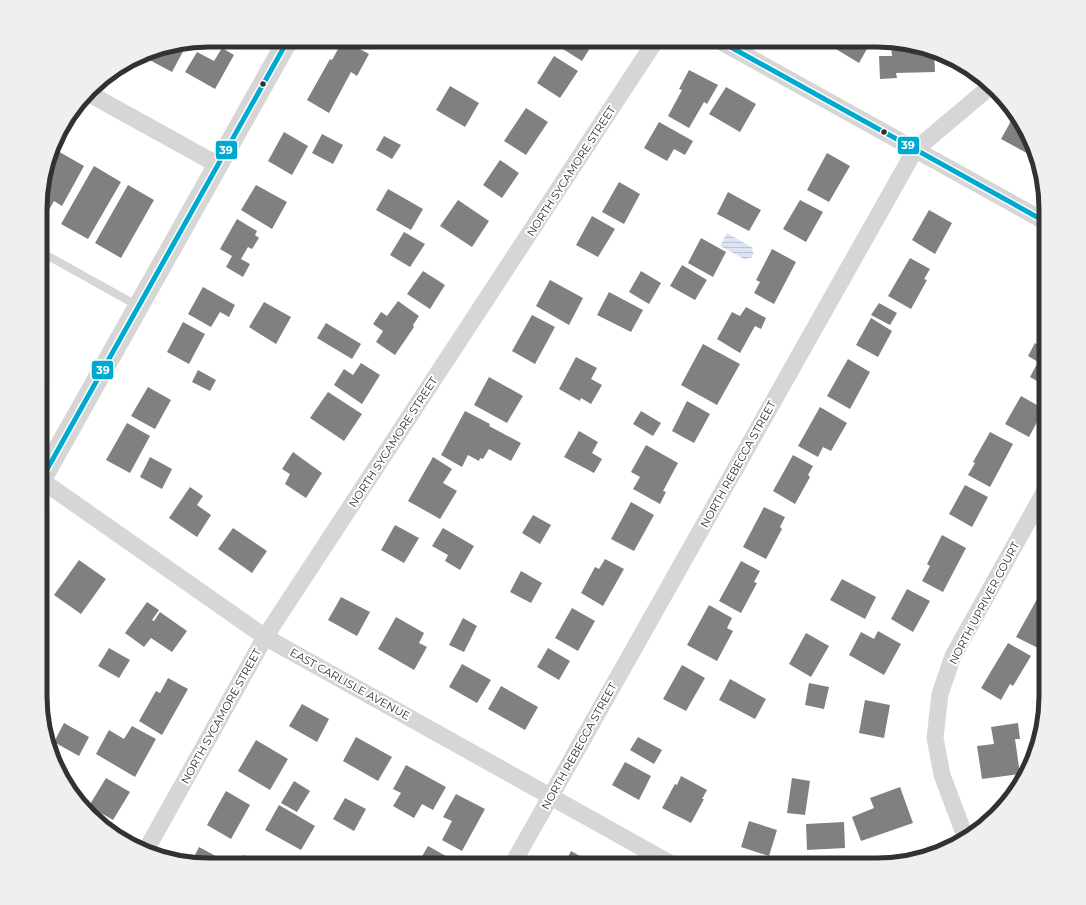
<svg xmlns="http://www.w3.org/2000/svg" width="1086" height="905" font-family="Montserrat,sans-serif">
  <defs>
    <pattern id="water-rules" width="6" height="5" patternUnits="userSpaceOnUse"><rect width="6" height="5" fill="#dbe3f4"/><path d="M0 2.5h6" fill="none" stroke="#bcc3d2"/></pattern>
  </defs>
  <rect width="100%" height="100%" fill="#fff"/>
  <path fill="url(#water-rules)" d="M727,233L753,248L752,251L754,253L751,258H748L746,260L720,246Z"/>
  <g fill="#808080">
    <path d="M343,40L369,54L357,76L351,72L329,113L307,100L330,59L332,60Z"/>
    <path d="M562,40H595L582,61L558,46Z"/>
    <path d="M821,40H872L859,63Z"/>
    <path d="M187,44L172,72L142,56L155,49Z"/>
    <path d="M911,46L934,51L935,72L896,73L897,78L880,79L879,56H892L891,47Z"/>
    <path d="M222,48L234,55L215,89L185,72L197,52L214,61Z"/>
    <path d="M554,56L578,71L560,98L537,83Z"/>
    <path d="M689,70L718,85L707,104L704,102L689,128L668,116L682,90L679,89Z"/>
    <path d="M450,86L479,103L465,127L436,110Z"/>
    <path d="M726,87L756,104L740,132L709,114Z"/>
    <path d="M526,108L548,122L526,155L504,141Z"/>
    <path d="M1011,121L1021,126L1033,144L1036,158L1001,139Z"/>
    <path d="M659,122L693,141L685,155L674,149L667,161L644,148Z"/>
    <path d="M284,132L308,146L292,175L268,161Z"/>
    <path d="M322,134L343,145L333,164L312,153Z"/>
    <path d="M384,136L401,145L392,159L376,150Z"/>
    <path d="M56,150L84,166L62,206L54,201L45,217L41,216V187L51,159Z"/>
    <path d="M827,153L850,166L829,202L807,190Z"/>
    <path d="M500,160L519,173L502,198L483,185Z"/>
    <path d="M94,166L121,182L88,239L61,224Z"/>
    <path d="M619,182L640,194L624,224L602,212Z"/>
    <path d="M128,185L154,200L121,258L95,243Z"/>
    <path d="M256,185L287,202L272,229L241,210Z"/>
    <path d="M388,189L423,209L411,230L376,210Z"/>
    <path d="M728,192L761,210L749,231L717,214Z"/>
    <path d="M458,200L489,221L472,247L440,226Z"/>
    <path d="M800,200L823,212L806,242L783,229Z"/>
    <path d="M929,210L952,223L935,254L912,240Z"/>
    <path d="M592,216L615,229L598,257L576,245Z"/>
    <path d="M237,219L257,231L255,235L259,238L252,249L248,247L241,259L250,264L243,277L226,267L232,256L220,249Z"/>
    <path d="M404,232L425,244L410,267L390,255Z"/>
    <path d="M701,238L726,252L713,277L688,263Z"/>
    <path d="M772,249L796,262L774,304L754,293L760,282L756,280Z"/>
    <path d="M910,258L930,269L924,279L927,280L911,309L888,296Z"/>
    <path d="M682,265L707,280L695,300L670,286Z"/>
    <path d="M423,271L445,285L430,309L407,294Z"/>
    <path d="M641,271L661,283L649,304L629,292Z"/>
    <path d="M550,280L583,298L569,325L536,306Z"/>
    <path d="M203,287L235,305L229,317L220,312L211,327L188,314Z"/>
    <path d="M609,292L643,310L631,332L597,315Z"/>
    <path d="M398,301L419,316L413,325L414,327L395,355L376,342L383,331L373,324L381,312L387,316Z"/>
    <path d="M264,302L291,317L276,344L249,327Z"/>
    <path d="M879,303L897,313L890,325L871,315Z"/>
    <path d="M746,307L766,318L761,329L755,326L740,353L717,339L732,312L740,316Z"/>
    <path d="M532,315L555,327L535,364L512,351Z"/>
    <path d="M871,318L892,331L878,357L856,345Z"/>
    <path d="M183,322L205,334L189,364L167,352Z"/>
    <path d="M326,323L361,344L352,359L317,338Z"/>
    <path d="M1046,341V386L1030,377L1038,362L1028,356L1035,343L1042,347Z"/>
    <path d="M703,344L740,364L717,405L681,385Z"/>
    <path d="M576,357L597,368L591,379L602,385L591,404L581,398L580,401L559,389Z"/>
    <path d="M848,359L870,372L850,409L827,396Z"/>
    <path d="M361,363L380,375L362,404L334,385L344,369L353,375Z"/>
    <path d="M198,370L216,380L210,391L192,382Z"/>
    <path d="M489,377L523,396L507,423L474,405Z"/>
    <path d="M148,387L171,400L155,429L131,416Z"/>
    <path d="M328,392L362,414L344,441L310,418Z"/>
    <path d="M1021,396L1044,409L1029,437L1005,424Z"/>
    <path d="M687,401L710,414L694,443L672,431Z"/>
    <path d="M820,407L847,423L831,451L823,447L818,457L798,446Z"/>
    <path d="M465,411L490,424L489,426L521,443L511,461L489,449L483,459L480,458L479,461L468,455L462,467L441,455Z"/>
    <path d="M641,411L661,423L653,436L633,424Z"/>
    <path d="M127,423L150,436L130,473L106,460Z"/>
    <path d="M579,431L598,442L592,453L602,459L594,473L564,457Z"/>
    <path d="M990,432L1013,444L990,487L968,475L975,463L973,462Z"/>
    <path d="M646,445L678,463L663,491L666,492L660,504L633,489L640,477L631,472Z"/>
    <path d="M293,452L322,473L306,498L285,484L290,474L282,469Z"/>
    <path d="M793,455L813,466L808,475L810,477L795,504L773,491Z"/>
    <path d="M150,457L172,469L162,489L140,477Z"/>
    <path d="M433,457L452,469L443,483L457,491L440,519L408,501Z"/>
    <path d="M965,485L988,497L972,527L949,514Z"/>
    <path d="M190,487L203,496L197,505L211,515L197,537L169,518Z"/>
    <path d="M631,502L654,515L634,551L611,539Z"/>
    <path d="M764,507L785,517L780,527L782,529L766,559L743,547Z"/>
    <path d="M533,515L551,525L540,544L522,533Z"/>
    <path d="M395,525L419,538L404,563L381,550Z"/>
    <path d="M233,528L267,551L252,573L218,549Z"/>
    <path d="M443,528L474,546L460,570L445,561L448,555L432,546Z"/>
    <path d="M942,535L966,548L943,592L922,581L930,566L927,564Z"/>
    <path d="M605,559L624,569L603,606L581,593L595,567L599,569Z"/>
    <path d="M79,560L106,579L81,614L54,595Z"/>
    <path d="M741,561L760,571L754,582L757,583L741,613L719,601Z"/>
    <path d="M521,571L542,583L531,603L510,592Z"/>
    <path d="M842,579L876,597L865,619L830,600Z"/>
    <path d="M907,589L930,601L913,632L891,619Z"/>
    <path d="M1041,592L1046,595V634L1038,648L1016,637Z"/>
    <path d="M341,597L370,612L357,636L328,620Z"/>
    <path d="M147,602L159,610L152,620L154,621L160,612L187,631L172,652L151,638L144,647L125,633Z"/>
    <path d="M709,605L732,618L727,628L733,631L717,661L687,645Z"/>
    <path d="M572,608L595,621L578,651L555,638Z"/>
    <path d="M41,617L47,622L41,633Z"/>
    <path d="M396,617L424,633L419,643L427,647L414,670L378,649Z"/>
    <path d="M463,618L477,626L464,652L449,645Z"/>
    <path d="M878,631L901,644L884,675L849,655L861,632L874,639Z"/>
    <path d="M806,633L829,646L811,677L789,664Z"/>
    <path d="M1008,643L1031,656L1013,686L1010,684L1001,700L981,688Z"/>
    <path d="M109,648L130,660L119,678L98,666Z"/>
    <path d="M548,648L570,661L559,680L537,667Z"/>
    <path d="M462,664L491,680L477,703L449,687Z"/>
    <path d="M682,665L705,678L686,711L663,699Z"/>
    <path d="M168,678L188,689L162,735L139,721L156,691L160,693Z"/>
    <path d="M730,679L766,699L755,719L719,700Z"/>
    <path d="M809,683L829,687L824,709L805,705Z"/>
    <path d="M501,686L538,707L525,730L488,709Z"/>
    <path d="M865,700L890,705L884,738L859,733Z"/>
    <path d="M302,704L329,719L317,742L289,726Z"/>
    <path d="M64,723L89,737L79,756L54,742Z"/>
    <path d="M1018,723L1020,739H1015L1020,774L982,779L977,746L994,744L991,727Z"/>
    <path d="M132,726L156,739L135,777L96,754L109,730L124,739Z"/>
    <path d="M356,737L392,757L378,781L343,761Z"/>
    <path d="M638,737L662,750L654,764L630,750Z"/>
    <path d="M256,740L288,759L270,790L238,771Z"/>
    <path d="M625,762L651,776L639,800L612,785Z"/>
    <path d="M406,765L446,787L433,810L422,804L414,818L393,806L401,793L393,789Z"/>
    <path d="M681,776L707,790L702,799H704L691,823L662,808L675,784L677,785Z"/>
    <path d="M106,778L130,792L113,820L89,806Z"/>
    <path d="M792,778L810,781L805,815L787,813Z"/>
    <path d="M294,781L310,791L297,812L281,803Z"/>
    <path d="M900,787L913,823L861,841L852,817L874,808L870,798Z"/>
    <path d="M226,791L250,805L231,839L207,825Z"/>
    <path d="M456,794L485,809L462,851L442,840L452,821L443,817Z"/>
    <path d="M345,798L366,809L354,831L333,819Z"/>
    <path d="M279,805L315,826L301,850L265,830Z"/>
    <path d="M749,821L777,830L769,856L741,847Z"/>
    <path d="M844,822L845,848L807,850L806,824Z"/>
    <path d="M428,846L453,860L450,865H417Z"/>
    <path d="M199,847L223,860V861L228,865H198L187,862L190,857L193,859Z"/>
    <path d="M571,851L596,865H564Z"/>
    <path d="M244,855L261,865H238Z"/>
  </g>
  <g fill="none" stroke-linecap="round" stroke-linejoin="round">
    <path stroke="#d6d6d6" stroke-width="8" d="M41,252L138,306"/>
    <g stroke="#d6d6d6" stroke-width="17">
      <path d="M718,40L1046,222"/>
      <path d="M88,93L218,165"/>
      <path d="M41,480L265,637L673,865"/>
      <path d="M965,836L942,775L935,738L940,694L953,656L1046,489"/>
      <path d="M145,852L265,637L656,40"/>
      <path d="M512,865L915,150L991,86"/>
    </g>
    <path stroke="#d6d6d6" stroke-width="21" d="M41,480L288,40"/>
    <g stroke="#fff" stroke-width="8">
      <g id="bus-1">
        <path d="M718,40L1046,222"/>
        <path d="M41,480L288,40"/>
      </g>
    </g>
    <use href="#bus-1" stroke="#00a9ce" stroke-width="5"/>
  </g>
  <g fill="#323232" stroke="#fff" stroke-width="1.5">
    <circle cx="263" cy="84" r="3.5"/>
    <circle cx="884" cy="132" r="3.5"/>
  </g>
  <g text-anchor="middle" dominant-baseline="central" stroke-width="4" stroke-linejoin="round" paint-order="stroke">
    <g font-size="11" fill="#323232" stroke="#fff">
      <text transform="translate(571 171) rotate(-57)">NORTH SYCAMORE STREET</text>
      <text transform="translate(393 442) rotate(-57)">NORTH SYCAMORE STREET</text>
      <text transform="translate(738 464) rotate(-61)">NORTH REBECCA STREET</text>
      <text transform="translate(984 603) rotate(-62)">NORTH UPRIVER COURT</text>
      <text transform="translate(350 684) rotate(29)">EAST CARLISLE AVENUE</text>
      <text transform="translate(221 716) rotate(-61)">NORTH SYCAMORE STREET</text>
      <text transform="translate(579 746) rotate(-61)">NORTH REBECCA STREET</text>
    </g>
  </g>
  <path d="M0 0H1086V905H0ZM209 47H877A162 162 0 0 1 1039 209V696A162 162 0 0 1 877 858H209A162 162 0 0 1 47 696V209A162 162 0 0 1 209 47Z" fill="#efefef" fill-rule="evenodd"/>
  <path fill="none" stroke="#323232" stroke-width="5" d="M209 47H877A162 162 0 0 1 1039 209V696A162 162 0 0 1 877 858H209A162 162 0 0 1 47 696V209A162 162 0 0 1 209 47Z"/>
  <g stroke="#fff" stroke-width="1.5">
    <rect x="897" y="136" width="23" height="19" rx="4" fill="#00a9ce"/>
    <rect x="215" y="140" width="23" height="20" rx="4" fill="#00a9ce"/>
    <rect x="91" y="360" width="23" height="20" rx="4" fill="#00a9ce"/>
  </g>
  <g font-size="11" text-anchor="middle" font-weight="bold" fill="#fff">
    <text x="908" y="149">39</text>
    <text x="226" y="154">39</text>
    <text x="103" y="374">39</text>
  </g>
</svg>
